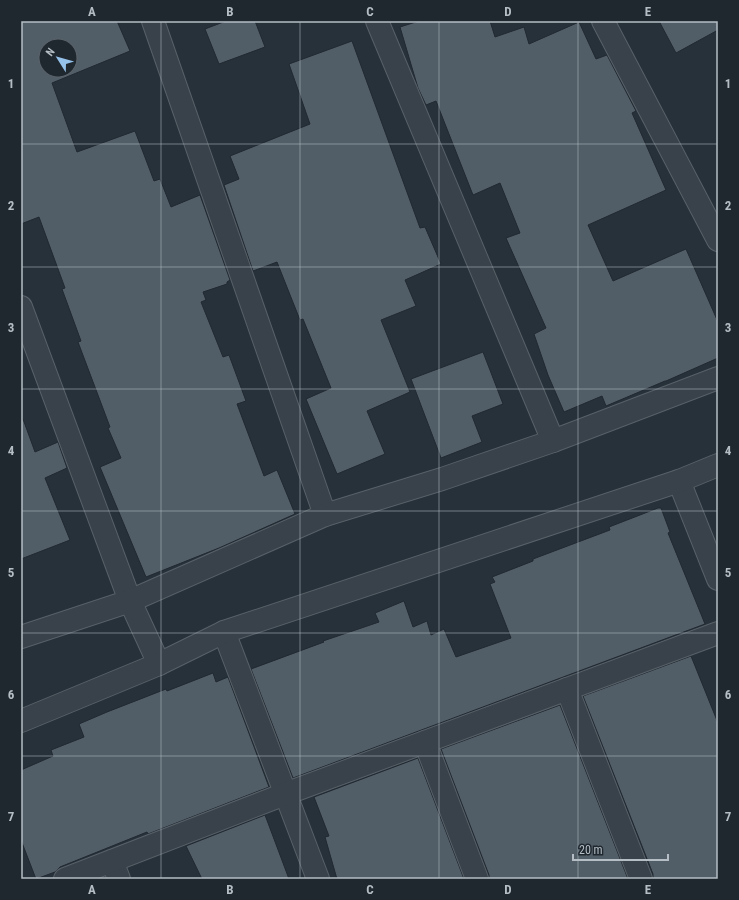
<svg xmlns="http://www.w3.org/2000/svg" width="739" height="900" font-family="'Roboto Condensed',sans-serif">
  <rect width="100%" height="100%" fill="#263139"/>
  <g fill="#525e67" stroke="#212931" fill-rule="evenodd">
    <path d="M21,21H117L130,51L52,83L77,152L135,131L154,181L160,179L171,207L200,195L230,280L227,282V284L203,292L206,300L201,302L223,357L229,355L246,401L237,404L264,476L277,470L295,514L219,548L146,577L100,467L121,458L108,428L110,427L78,342L81,341L62,289L65,288L39,217L21,224ZM46,46H70V70H46Z"/>
    <path d="M226,21H255L265,47L219,64L205,29Z"/>
    <path d="M419,21H490L495,37L524,27L529,44L579,22L596,59L607,55L636,111L632,113L666,190L588,225L613,281L686,249L718,322V358L666,381H665L606,406L602,396L564,412L548,375L534,334L546,328L506,238L520,233L500,183L473,195L436,101L426,105L418,88L400,27Z"/>
    <path d="M659,21H718V30L676,53Z"/>
    <path d="M352,41L420,228L425,227L441,264L405,280L416,306L381,320L410,392L367,411L385,454L337,474L306,399L331,388L303,319L300,320L277,262L253,271L224,185L239,179L230,156L310,124L289,64Z"/>
    <path d="M483,352L503,404L472,416L482,442L441,458L411,379Z"/>
    <path d="M23,419L35,452L58,442L67,468L45,478L70,540L21,559V420Z"/>
    <path d="M658,508H661L670,532L668,533L705,624L293,778L251,669L324,642L323,641L379,622L375,613L404,601L413,627L427,621L431,635L444,629L456,657L511,638L490,584L495,582L492,577L533,561V559L610,530L609,527Z"/>
    <path d="M691,656L718,723V879H653V874L583,696Z"/>
    <path d="M213,673L216,682L228,677L269,787L148,834L147,832L60,867L55,872L36,879L21,840V770L53,756L51,750L84,737L79,724L107,712L166,689L167,691Z"/>
    <path d="M560,705L628,879H489V875L441,749Z"/>
    <path d="M418,758L464,879H337L325,837L329,836L314,797Z"/>
    <path d="M265,815L289,879H202L186,846Z"/>
  </g>
  <g fill="none" stroke-linecap="round" stroke-linejoin="round">
    <g stroke="#586068" stroke-width="24">
      <g id="minor">
        <path d="M153,21L325,515"/>
        <path d="M377,21L553,441"/>
        <path d="M603,21L718,240"/>
        <path d="M21,307L130,601L159,664"/>
        <path d="M679,481L718,579"/>
        <path d="M224,632L318,879"/>
        <path d="M21,637L130,601L325,515L442,479L553,441L718,378"/>
        <path d="M567,689L641,879"/>
        <path d="M21,721L159,664L224,632L679,481L718,465"/>
        <path d="M425,742L477,879"/>
        <path d="M112,861L119,879"/>
        <path d="M65,879L285,794L718,633"/>
      </g>
    </g>
    <use href="#minor" stroke="#39424a" stroke-width="22"/>
  </g>
  <path fill="none" stroke="#b5bec5" stroke-width="1" stroke-opacity="0.55" d="M161,21V879M300,21V879M439,21V879M578,21V879M21,144H718M21,267H718M21,389H718M21,511H718M21,633H718M21,756H718"/>
  <rect width="739" height="900" fill="none" stroke="#1f272f" stroke-width="44"/>
  <g transform="translate(58 58) rotate(307)"><circle r="19" fill="#1f272f" stroke="#5b636b"/>
  <path d="M0-3L7 15L0 10L-7 15Z" fill="#95c2ea"/>
  <text y="-6" font-size="11" font-weight="bold" text-anchor="middle" fill="#b5bec5">N</text>
  </g>
  <path d="M573 854v6h95v-6" fill="none" stroke="#b5bec5" stroke-width="2"/>
  <text x="579" y="854" font-size="12" fill="#b5bec5" stroke="#1f272f" stroke-width="3" paint-order="stroke">20 m</text>
  <rect x="22" y="22" width="695" height="856" fill="none" stroke="#b5bec5" stroke-width="1.5"/>
  <g font-size="13" text-anchor="middle" font-weight="bold" fill="#b5bec5">
    <text x="92" y="16">A</text>
    <text x="230" y="16">B</text>
    <text x="370" y="16">C</text>
    <text x="508" y="16">D</text>
    <text x="648" y="16">E</text>
    <text x="11" y="88">1</text>
    <text x="728" y="88">1</text>
    <text x="11" y="210">2</text>
    <text x="728" y="210">2</text>
    <text x="11" y="332">3</text>
    <text x="728" y="332">3</text>
    <text x="11" y="455">4</text>
    <text x="728" y="455">4</text>
    <text x="11" y="577">5</text>
    <text x="728" y="577">5</text>
    <text x="11" y="699">6</text>
    <text x="728" y="699">6</text>
    <text x="11" y="821">7</text>
    <text x="728" y="821">7</text>
    <text x="92" y="894">A</text>
    <text x="230" y="894">B</text>
    <text x="370" y="894">C</text>
    <text x="508" y="894">D</text>
    <text x="648" y="894">E</text>
  </g>
</svg>
